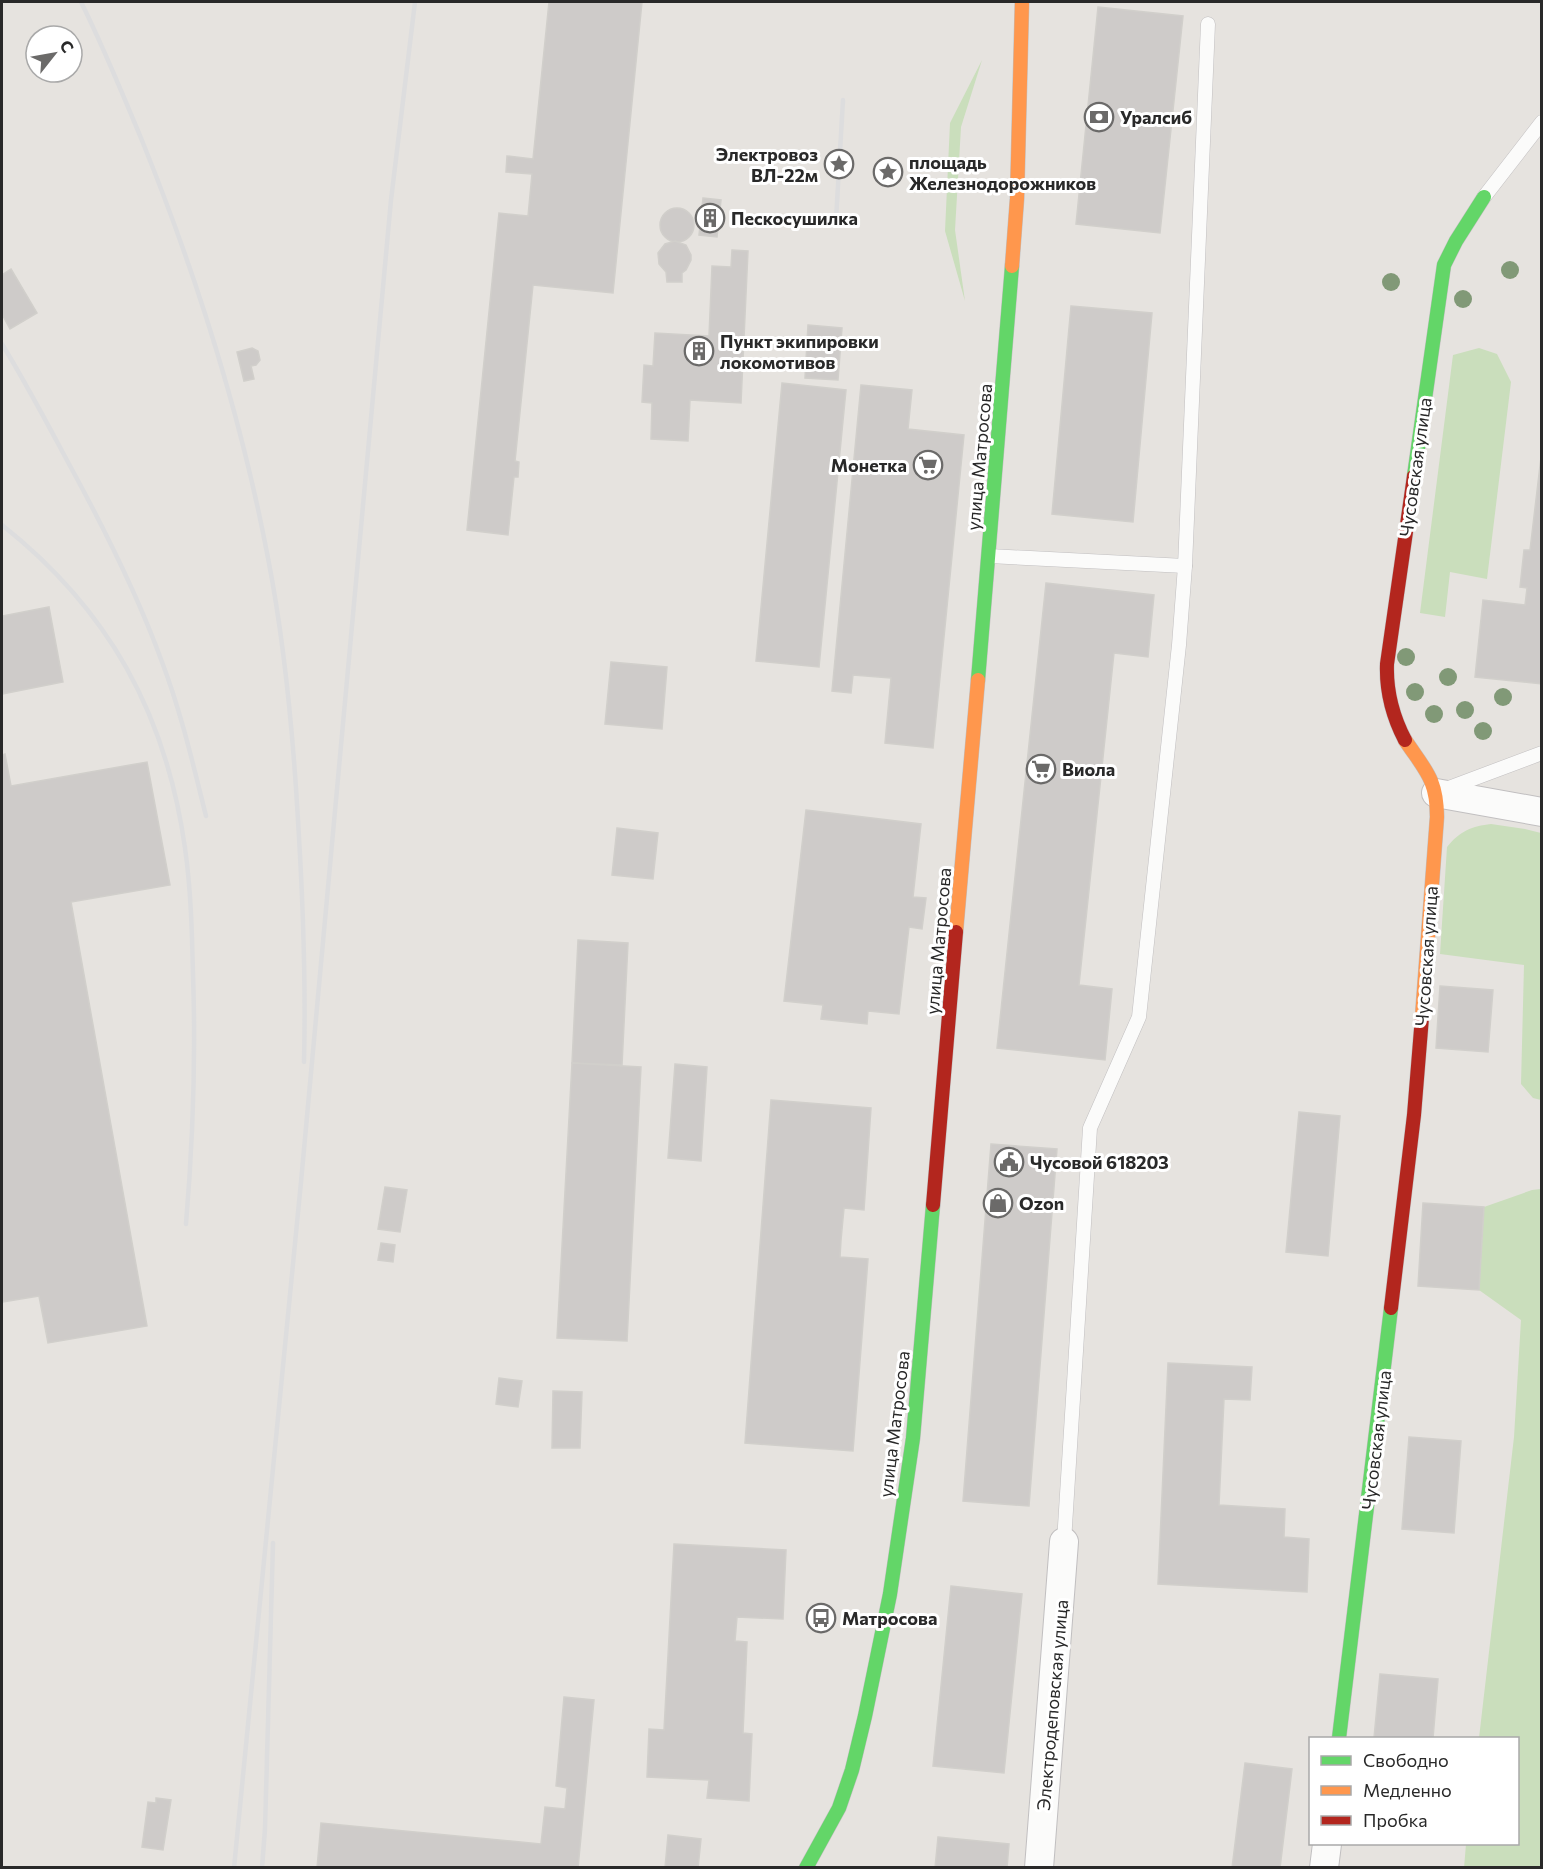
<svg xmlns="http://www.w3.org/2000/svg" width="1543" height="1869" font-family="Commissioner,sans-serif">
  <rect width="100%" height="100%" fill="#e6e3df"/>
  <g fill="#cadebc">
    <path d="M982,60L961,127L955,230L965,301L945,231L950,123Z"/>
    <path d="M1479,348L1497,354L1511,382L1487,579L1450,572L1445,617L1420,613L1453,355Z"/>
    <path d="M1491,824L1525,829L1541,833V1100L1533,1098L1521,1084L1524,965L1440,954L1447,847C1460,831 1472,826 1491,824Z"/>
    <path d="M1541,1189V1867L1464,1868L1466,1844H1518V1738H1479L1514,1437L1521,1320L1479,1290L1484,1207L1532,1190Z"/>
  </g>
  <g fill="#cecbc9" stroke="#d1cfcb" stroke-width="1.5">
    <path d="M549,2H642L613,293L533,285L515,461L519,462L518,477H514L508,535L467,530L499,213L528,216L532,174L506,172L507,156L533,159Z"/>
    <path d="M1098,7L1183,16L1160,233L1076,224Z"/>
    <path d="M703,198L721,200L717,237L699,235Z"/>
    <circle cx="677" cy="225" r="17"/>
    <path d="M675,241L686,245L691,255V260L686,270L682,273V282H667L666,272L659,264L658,253L665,244Z"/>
    <path d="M732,250L748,251L741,403L690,400L688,441L651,439L652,403L642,402L644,365L653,366L655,333L709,336L712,266L731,267Z"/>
    <path d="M11,269L37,313L10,329L2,314V275Z"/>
    <path d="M1071,306L1152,313L1133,522L1052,514Z"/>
    <path d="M808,325L842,328L838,380L805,378Z"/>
    <path d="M252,348L258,351L260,360L256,365L251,366L254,379L244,381L237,352Z"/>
    <path d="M782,383L846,390L819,667L756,661Z"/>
    <path d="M861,385L912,390L908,429L964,435L933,748L885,743L891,678L853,675L851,693L832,691Z"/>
    <path d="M1542,449V684L1475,677L1483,600L1525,605L1527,588L1520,587L1524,550H1530Z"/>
    <path d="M1046,583L1154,595L1148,657L1114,653L1079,985L1112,989L1105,1060L997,1048Z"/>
    <path d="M49,607L63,682L2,694V616Z"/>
    <path d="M611,662L667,667L662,729L605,724Z"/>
    <path d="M5,754L11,786L147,762L170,885L71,902L147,1326L48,1343L39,1296L2,1302V755Z"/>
    <path d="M806,810L921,824L913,897L926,898L922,929L909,927L899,1014L868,1011L867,1024L821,1019L823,1005L784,1001Z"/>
    <path d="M617,828L658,833L653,879L612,875Z"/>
    <path d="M578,940L628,943L622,1065L572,1063Z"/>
    <path d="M1440,986L1493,990L1488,1052L1436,1048Z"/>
    <path d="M572,1063L641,1067L627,1341L557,1338Z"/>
    <path d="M675,1064L707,1067L701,1161L668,1158Z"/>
    <path d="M771,1100L871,1108L864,1210L844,1208L841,1240L840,1257L868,1259L853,1451L745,1443Z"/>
    <path d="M1299,1112L1340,1116L1328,1256L1286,1252Z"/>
    <path d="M991,1144L1057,1149L1029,1506L963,1501Z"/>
    <path d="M385,1187L407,1190L400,1232L378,1229Z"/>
    <path d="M1423,1203L1484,1207L1479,1290L1418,1286Z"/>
    <path d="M381,1243L395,1245L393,1262L378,1260Z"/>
    <path d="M1168,1363L1252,1367L1250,1400L1224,1399L1219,1505L1285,1509L1284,1537L1309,1539L1307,1592L1158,1584Z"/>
    <path d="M499,1378L522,1381L518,1407L496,1404Z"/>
    <path d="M553,1391L582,1392L580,1448H552Z"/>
    <path d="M1409,1437L1461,1441L1454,1533L1402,1529Z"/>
    <path d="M674,1544L786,1550L783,1619L737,1617L735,1641L747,1642L743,1733L752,1734L749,1801L707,1798L709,1780L647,1777L649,1729L664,1730Z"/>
    <path d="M951,1586L1022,1594L1004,1773L933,1766Z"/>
    <path d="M1380,1674L1438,1679L1433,1738H1374Z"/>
    <path d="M564,1697L594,1700L578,1868H317L321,1823L541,1844L545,1807L565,1809L567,1788L556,1786Z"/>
    <path d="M1245,1763L1292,1769L1280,1868H1232Z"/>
    <path d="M156,1798L171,1800L163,1850L142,1847L148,1802L156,1803Z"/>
    <path d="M668,1835L701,1839L698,1868H665Z"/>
    <path d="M938,1837L1009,1844L1007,1868H935Z"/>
  </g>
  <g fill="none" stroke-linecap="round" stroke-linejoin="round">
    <g stroke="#c1bfc0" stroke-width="15">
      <g id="lane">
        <path d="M1484,197L1542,122"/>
        <path d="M989,556L1185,566"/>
        <path d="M1446,789L1542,753"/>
        <path d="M1064,1542L1090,1128L1139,1017L1179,645L1185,566L1208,24"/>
      </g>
    </g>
    <g stroke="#c1bfc0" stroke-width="30">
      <g id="street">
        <path d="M1436,793L1542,812"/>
        <path d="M1039,1868L1064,1542"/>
        <path d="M1324,1868L1327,1844"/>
      </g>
    </g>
    <g stroke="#c1bfc0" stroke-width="15">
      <g id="fast">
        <path d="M1414,476L1444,265L1456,241L1484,197"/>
        <path d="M978,680L1012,266"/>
        <path d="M1339,1738L1391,1308"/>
        <path d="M806,1868L839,1808L852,1770L865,1716L890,1594L913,1438L933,1205"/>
      </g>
    </g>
    <g stroke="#c1bfc0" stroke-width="15">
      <g id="slow">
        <path d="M1012,266L1017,199L1022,2"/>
        <path d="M1405,740C1425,770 1437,779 1437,817L1422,1017"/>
        <path d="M956,932L978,680"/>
      </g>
    </g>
    <g stroke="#c1bfc0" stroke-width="15">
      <g id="jam">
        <path d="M1405,740C1392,715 1386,692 1387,664L1414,476"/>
        <path d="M933,1205L956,932"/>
        <path d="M1391,1308L1414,1115L1422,1017"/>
      </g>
    </g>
    <use href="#lane" stroke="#fbfbfa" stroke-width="14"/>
    <use href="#street" stroke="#fbfbfa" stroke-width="28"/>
    <use href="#fast" stroke="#63d668" stroke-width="14"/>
    <use href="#slow" stroke="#ff974d" stroke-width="14"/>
    <use href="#jam" stroke="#b3261e" stroke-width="14"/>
    <g stroke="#ddddde" stroke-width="4.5">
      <path d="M81,2C104,48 123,95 143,143C197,277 241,416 268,558C285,645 293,733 298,820C303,901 306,982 304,1062"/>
      <path d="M836,220L843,100"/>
      <path d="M2,344C26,383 47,423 69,464C104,528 137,593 162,662C181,712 193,764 206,816"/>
      <path d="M2,525C108,609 166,713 185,848C191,890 192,933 193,975C196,1060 193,1140 186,1224"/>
      <path d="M234,1868L301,1182L391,200L415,2"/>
      <path d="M262,1868L265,1829L273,1543"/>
    </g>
  </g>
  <g fill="#819977">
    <circle cx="1510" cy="270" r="9"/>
    <circle cx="1391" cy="282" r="9"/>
    <circle cx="1463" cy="299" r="9"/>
    <circle cx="1406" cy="657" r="9"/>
    <circle cx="1448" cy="677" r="9"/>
    <circle cx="1415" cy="692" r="9"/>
    <circle cx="1503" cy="697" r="9"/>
    <circle cx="1465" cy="710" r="9"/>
    <circle cx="1434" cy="714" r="9"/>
    <circle cx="1483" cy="731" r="9"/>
  </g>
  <defs>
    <g id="bank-ring" transform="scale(1.5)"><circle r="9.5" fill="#fff" stroke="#6b6a69" stroke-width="1.5"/><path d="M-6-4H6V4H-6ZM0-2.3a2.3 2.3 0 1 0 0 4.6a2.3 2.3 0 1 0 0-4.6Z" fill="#6b6a69"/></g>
    <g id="sight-ring" transform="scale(1.5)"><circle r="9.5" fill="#fff" stroke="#6b6a69" stroke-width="1.5"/><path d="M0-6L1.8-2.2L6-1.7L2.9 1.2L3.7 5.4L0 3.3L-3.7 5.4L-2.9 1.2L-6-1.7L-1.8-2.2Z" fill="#6b6a69"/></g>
    <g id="building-ring" transform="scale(1.5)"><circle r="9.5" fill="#fff" stroke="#6b6a69" stroke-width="1.5"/><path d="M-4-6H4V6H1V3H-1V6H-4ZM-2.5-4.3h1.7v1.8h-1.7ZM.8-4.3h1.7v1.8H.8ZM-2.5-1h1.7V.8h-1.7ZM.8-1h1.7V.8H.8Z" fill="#6b6a69"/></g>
    <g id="supermarket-ring" transform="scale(1.5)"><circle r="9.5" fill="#fff" stroke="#6b6a69" stroke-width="1.5"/><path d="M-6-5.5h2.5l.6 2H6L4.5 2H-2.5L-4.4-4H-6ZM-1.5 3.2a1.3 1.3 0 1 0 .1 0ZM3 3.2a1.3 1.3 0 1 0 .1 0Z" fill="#6b6a69"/></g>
    <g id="civic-ring" transform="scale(1.5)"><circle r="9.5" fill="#fff" stroke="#6b6a69" stroke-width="1.5"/><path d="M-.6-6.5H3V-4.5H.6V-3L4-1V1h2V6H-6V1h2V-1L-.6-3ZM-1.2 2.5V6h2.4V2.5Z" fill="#6b6a69"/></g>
    <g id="shop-ring" transform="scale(1.5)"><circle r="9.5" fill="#fff" stroke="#6b6a69" stroke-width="1.5"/><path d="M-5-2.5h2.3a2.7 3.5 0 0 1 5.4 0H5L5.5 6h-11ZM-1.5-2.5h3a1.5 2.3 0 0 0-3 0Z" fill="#6b6a69"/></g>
    <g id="bus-ring" transform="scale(1.5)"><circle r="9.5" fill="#fff" stroke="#6b6a69" stroke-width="1.5"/><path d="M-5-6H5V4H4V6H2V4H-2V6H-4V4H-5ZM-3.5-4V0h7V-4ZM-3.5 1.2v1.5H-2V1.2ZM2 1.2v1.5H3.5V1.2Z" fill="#6b6a69"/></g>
  </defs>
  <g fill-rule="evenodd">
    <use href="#bank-ring" x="1099" y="117"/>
    <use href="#sight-ring" x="839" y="164"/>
    <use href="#sight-ring" x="888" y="172"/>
    <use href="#building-ring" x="710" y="218"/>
    <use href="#building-ring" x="699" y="351"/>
    <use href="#supermarket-ring" x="928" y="465"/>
    <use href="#supermarket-ring" x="1041" y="769"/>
    <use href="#civic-ring" x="1009" y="1162"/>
    <use href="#shop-ring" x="998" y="1203"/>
    <use href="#bus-ring" x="821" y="1618"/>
  </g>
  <g text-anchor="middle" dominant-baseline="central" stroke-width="6" stroke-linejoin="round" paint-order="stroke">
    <g font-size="18" font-weight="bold" fill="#292929" stroke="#fff" text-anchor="start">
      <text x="1120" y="117">Уралсиб</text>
      <text x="818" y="154" text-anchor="end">Электровоз<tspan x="818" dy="21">ВЛ-22м</tspan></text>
      <text x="909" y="162">площадь<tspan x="909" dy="21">Железнодорожников</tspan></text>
      <text x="731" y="218">Пескосушилка</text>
      <text x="720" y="341">Пункт экипировки<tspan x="720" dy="21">локомотивов</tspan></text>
      <text x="907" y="465" text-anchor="end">Монетка</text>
      <text x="1062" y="769">Виола</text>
      <text x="1030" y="1162">Чусовой 618203</text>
      <text x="1019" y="1203">Ozon</text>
      <text x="842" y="1618">Матросова</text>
    </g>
    <g font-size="18" fill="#292929" stroke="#fff">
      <text transform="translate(979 457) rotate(-85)">улица Матросова</text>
      <text transform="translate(1415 467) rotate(-82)">Чусовская улица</text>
      <text transform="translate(938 941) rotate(-85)">улица Матросова</text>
      <text transform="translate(1426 956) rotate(-86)">Чусовская улица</text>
      <text transform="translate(894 1424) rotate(-83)">улица Матросова</text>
      <text transform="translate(1376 1440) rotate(-83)">Чусовская улица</text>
      <text transform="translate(1052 1705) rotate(-85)">Электродеповская улица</text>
    </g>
  </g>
  <rect width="1543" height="1869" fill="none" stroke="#292929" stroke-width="6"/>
  <rect x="1309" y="1737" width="210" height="108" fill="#ffffff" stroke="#a9a9a9" stroke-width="1.5"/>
  <rect x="1321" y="1756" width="30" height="9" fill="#63d668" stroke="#a9a9a9" stroke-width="1.5"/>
  <text x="1363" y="1767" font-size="18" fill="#292929">Свободно</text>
  <rect x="1321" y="1786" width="30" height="9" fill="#ff974d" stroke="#a9a9a9" stroke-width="1.5"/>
  <text x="1363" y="1797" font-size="18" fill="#292929">Медленно</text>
  <rect x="1321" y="1816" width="30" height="9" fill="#b3261e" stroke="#a9a9a9" stroke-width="1.5"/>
  <text x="1363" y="1827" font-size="18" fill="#292929">Пробка</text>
  <g transform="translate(54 54) rotate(59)"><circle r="28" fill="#ffffff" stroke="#a9a9a9" stroke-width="1.5"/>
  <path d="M0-4.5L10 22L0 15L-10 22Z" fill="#6b6a69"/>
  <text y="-9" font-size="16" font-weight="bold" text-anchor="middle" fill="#292929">С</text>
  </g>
</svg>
